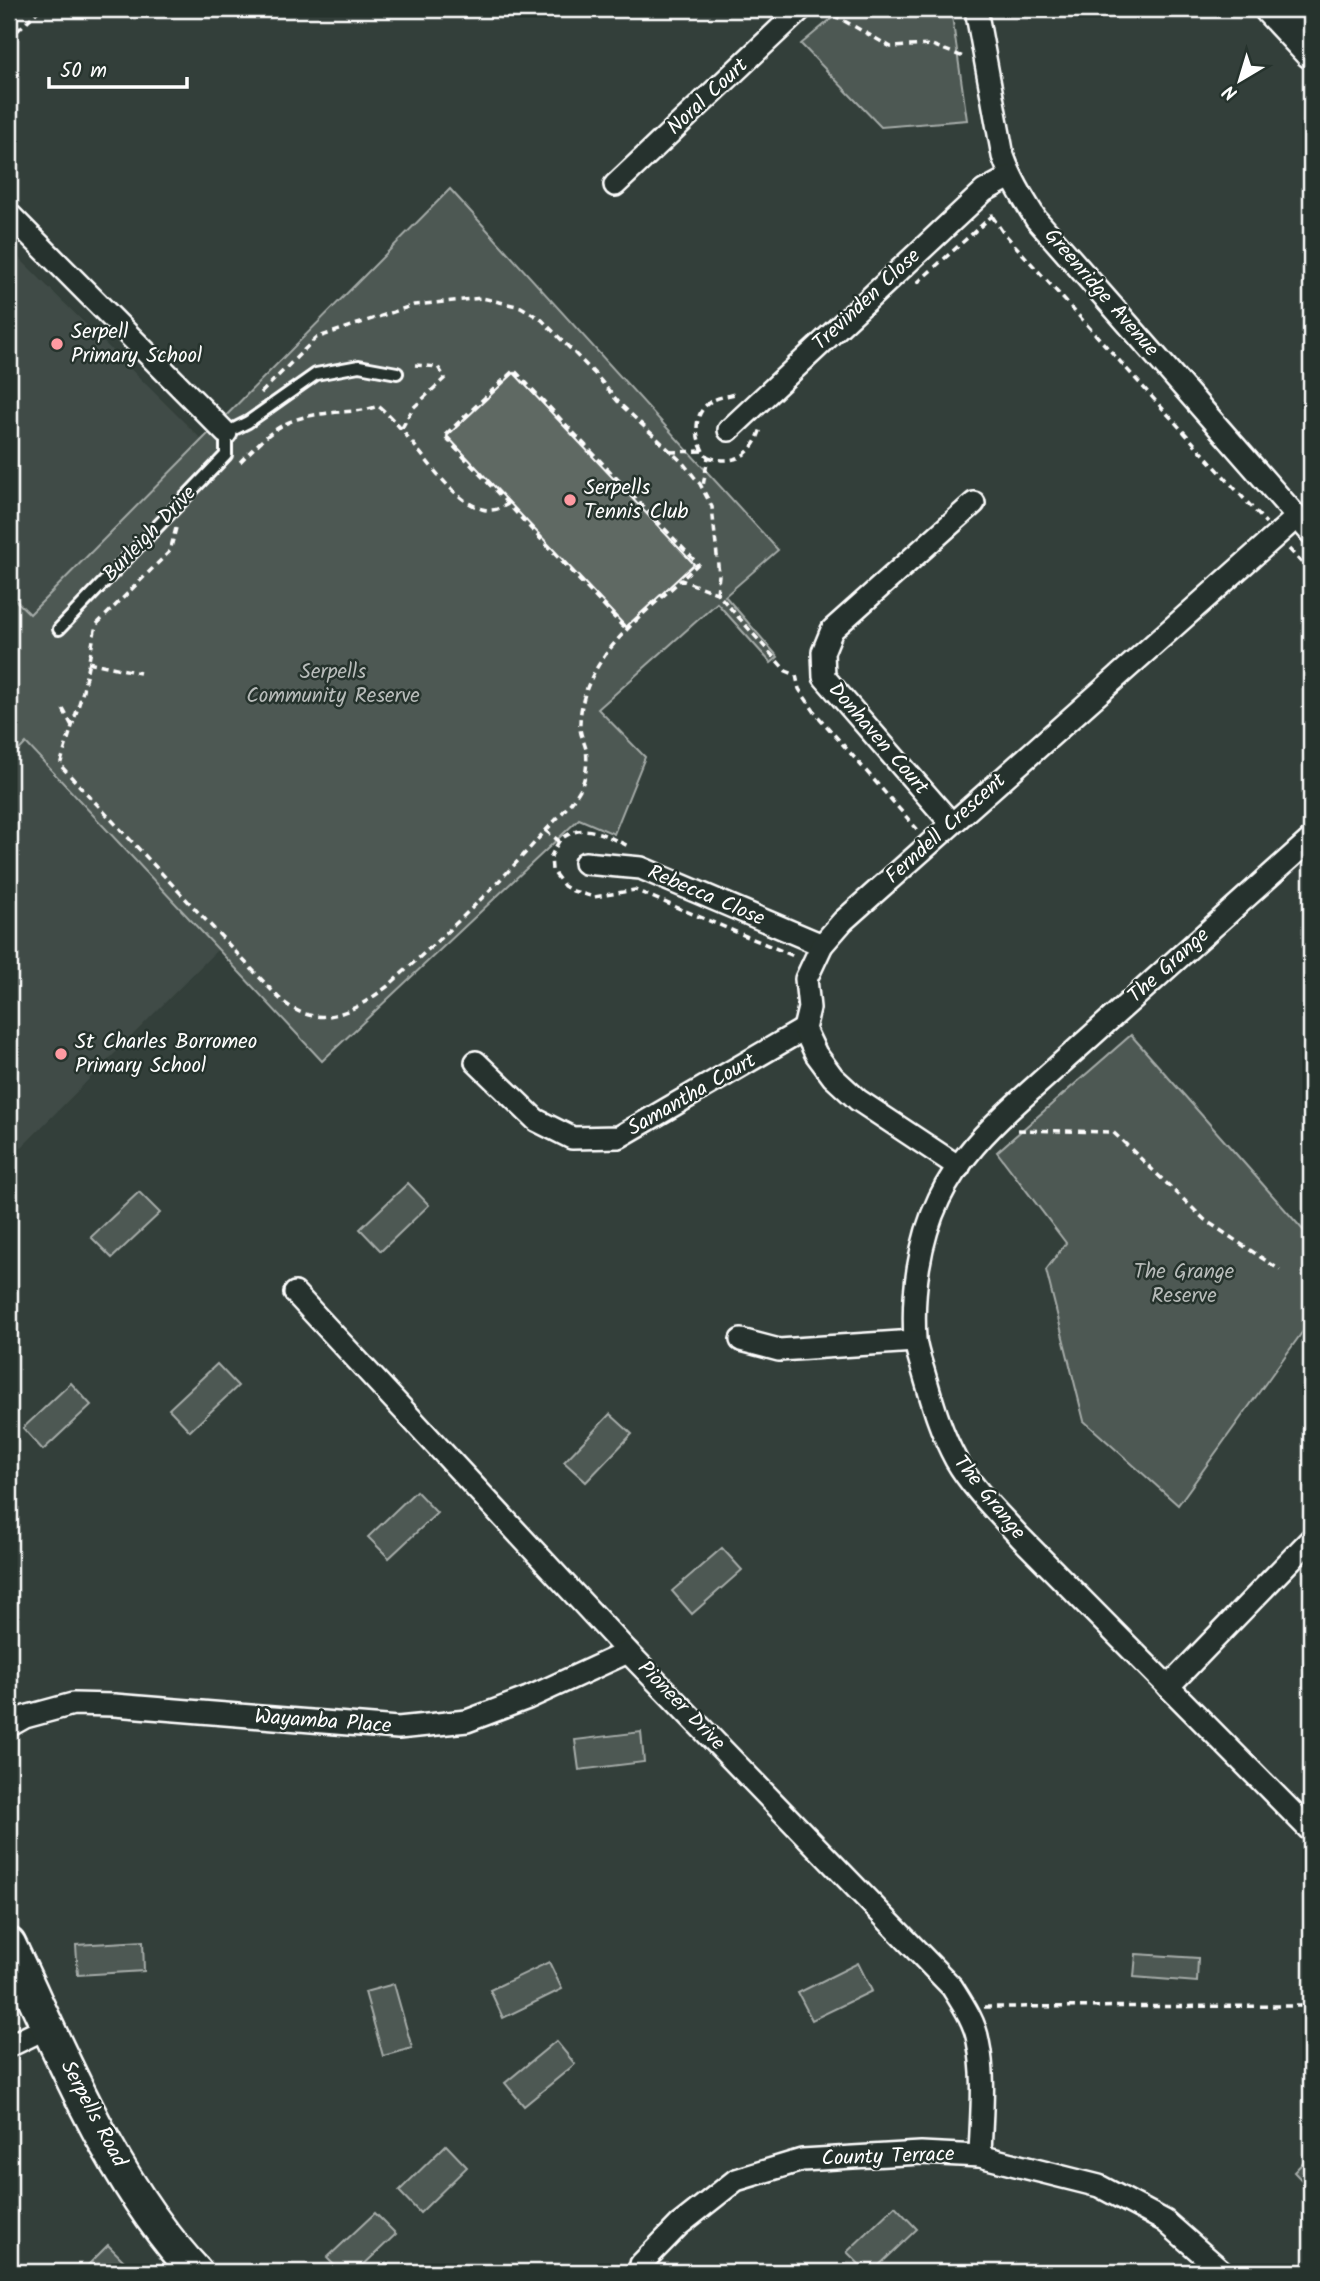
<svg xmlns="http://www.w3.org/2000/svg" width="1320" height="2281" font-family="Kalam,sans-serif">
  <rect width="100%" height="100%" fill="#333f3a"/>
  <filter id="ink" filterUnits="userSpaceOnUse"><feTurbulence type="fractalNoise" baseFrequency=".0143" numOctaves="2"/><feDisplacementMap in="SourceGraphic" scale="14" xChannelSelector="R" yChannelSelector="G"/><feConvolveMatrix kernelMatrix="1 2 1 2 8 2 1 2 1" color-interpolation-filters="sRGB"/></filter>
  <g filter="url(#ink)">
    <g fill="#404c47">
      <path d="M9,248L202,440L30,614L9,594Z"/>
      <path d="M25,743L218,949L9,1160V761Z"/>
    </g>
    <g fill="#4d5853" stroke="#a6aca9" stroke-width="2">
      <path d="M843,9H951L967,120L881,127L801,44Z"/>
      <path d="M450,189L778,550L725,596L778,657L771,663L717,603L598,709L645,757L614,834L579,819L322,1061L26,743L9,761V594L30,614Z"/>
      <path d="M1131,1035L1311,1239V1320L1178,1505L1084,1421L1046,1270L1066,1243L997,1152Z"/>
      <path d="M408,1183L429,1205L381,1251L360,1229Z"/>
      <path d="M139,1192L160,1213L112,1258L91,1237Z"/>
      <path d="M217,1364L238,1386L190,1431L169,1409Z"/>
      <path d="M71,1383L91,1405L43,1450L23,1428Z"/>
      <path d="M610,1414L632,1434L586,1482L564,1462Z"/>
      <path d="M416,1491L437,1513L389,1558L368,1537Z"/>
      <path d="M722,1548L742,1570L692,1614L672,1591Z"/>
      <path d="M641,1732L644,1762L579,1770L575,1740Z"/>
      <path d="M143,1941L144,1971L78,1975L76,1945Z"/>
      <path d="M1136,1954L1198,1958L1197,1982L1134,1977Z"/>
      <path d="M549,1962L562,1989L503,2018L490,1990Z"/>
      <path d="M858,1963L872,1991L812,2020L798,1993Z"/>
      <path d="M394,1984L412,2048L383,2056L365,1992Z"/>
      <path d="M556,2041L575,2064L524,2106L505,2083Z"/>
      <path d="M446,2145L467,2167L420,2213L399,2191Z"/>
      <path d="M1311,2154V2190L1294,2172Z"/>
      <path d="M895,2206L917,2229L872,2272H867L847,2252Z"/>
      <path d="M375,2213L396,2234L356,2272H341L327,2258Z"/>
      <path d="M108,2245L135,2272H81Z"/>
    </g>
    <path fill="#5f6964" stroke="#fff" stroke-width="2" d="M514,373L694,564L626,627L447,436Z"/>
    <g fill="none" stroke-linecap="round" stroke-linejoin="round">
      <g stroke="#fff" stroke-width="16">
        <path id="lane" d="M59,629L226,455V433L248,422L316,374L359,366L397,373"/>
      </g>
      <g stroke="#fff" stroke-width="26">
        <g id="street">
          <path d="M976,9L1003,156C1011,179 1023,198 1036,219L1311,533"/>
          <path d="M615,185L801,9"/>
          <path d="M9,214L226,433"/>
          <path d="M729,430L984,191L1010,177"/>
          <path d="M951,823L824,677L823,652L832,630L974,503"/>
          <path d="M1311,839L1019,1101C988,1129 957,1161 939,1199C919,1241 912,1293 915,1339C916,1349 920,1360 923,1370C932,1401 940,1431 956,1460C972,1488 998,1513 1020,1537L1311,1831"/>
          <path d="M585,863L641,868L822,945"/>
          <path d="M476,1062L536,1120L572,1138L619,1137L804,1029"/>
          <path d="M959,1167L858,1100L833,1077L816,1054L804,1029L809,1008L806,979L822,945L843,921L1297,517"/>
          <path d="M295,1293L628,1652L952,1987C962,2003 975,2022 978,2041C986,2079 981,2118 980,2156"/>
          <path d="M741,1340L779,1350L915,1341"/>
          <path d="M1168,1687L1311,1539"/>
          <path d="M9,1726L25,1717L73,1704L114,1705L398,1728L467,1721L528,1698L628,1652"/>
          <path d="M9,2046L48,2027"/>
          <path d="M641,2264L679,2225L736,2180L802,2160L921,2153L980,2156L1099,2186L1165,2221L1223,2272"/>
        </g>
      </g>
      <g stroke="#fff" stroke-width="37">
        <g id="secondary">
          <path d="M1271,9L1311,52"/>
          <path d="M9,1944C60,2051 113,2185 196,2272"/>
        </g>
      </g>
      <g stroke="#fff" stroke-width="3.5" stroke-dasharray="7 5" stroke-linecap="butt">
        <path d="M823,9L891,47L932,45L966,58"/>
        <path d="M9,39L40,9"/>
        <path d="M992,216L1002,231L1266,523"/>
        <path d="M917,283L992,216L991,209"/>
        <path d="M261,393L316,338L414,305L482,298L521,307L542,320L596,375L620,404L683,463L700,484L712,507L719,575L717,593"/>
        <path d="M402,428L413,408L445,378L438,367L415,365"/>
        <path d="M703,451C695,435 693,414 710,402C717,397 729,396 738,393"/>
        <path d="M671,452L703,451L708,457L703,486"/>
        <path d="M708,457C735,466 753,455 761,428"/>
        <path d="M240,462C272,430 282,418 329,413C347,411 362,412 378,406C411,431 444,498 482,509C492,512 499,509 508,504L626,630"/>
        <path d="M508,504L444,436L514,370L698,564L681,580"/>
        <path d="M176,528L170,551L96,625L83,691L60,765L278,997C316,1033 352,1013 388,986C440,939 491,892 537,840C551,824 568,809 579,791C586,780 588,762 586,749C584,741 579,733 580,723C582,660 638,619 681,580L717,593L786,671L796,675L799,689L816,714L917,829"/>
        <path d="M1289,549L1311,573"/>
        <path d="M88,662L140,673"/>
        <path d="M63,709L72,726"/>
        <path d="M545,830L559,841C584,819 604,836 631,847"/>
        <path d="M559,841L551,856L552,870L564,886L573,891L594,897L635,890L794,956L795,955"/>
        <path d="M1018,1130L1113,1132L1205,1220L1280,1270"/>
        <path d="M984,2007L1311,2006"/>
      </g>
      <use href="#lane" stroke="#26332d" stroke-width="10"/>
      <use href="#street" stroke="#26332d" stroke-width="21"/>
      <use href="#secondary" stroke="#26332d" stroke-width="32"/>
    </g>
  </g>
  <g fill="#ff9aa2" stroke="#26332d" stroke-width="2.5">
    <circle cx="57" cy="344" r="7"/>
    <circle cx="570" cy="500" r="7"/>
    <circle cx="61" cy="1054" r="7"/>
  </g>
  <g text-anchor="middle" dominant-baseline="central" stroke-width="5" stroke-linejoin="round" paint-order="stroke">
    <g font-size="21" fill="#fff" stroke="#26332d">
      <text transform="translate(708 97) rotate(-43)">Noral Court</text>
      <text transform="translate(1101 293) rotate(49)">Greenridge Avenue</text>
      <text transform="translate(867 300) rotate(-43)">Trevinden Close</text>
      <text transform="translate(150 534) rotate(-46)">Burleigh Drive</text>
      <text transform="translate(878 739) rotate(49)">Donhaven Court</text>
      <text transform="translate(946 829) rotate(-42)">Ferndell Crescent</text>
      <text transform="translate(706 896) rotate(23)">Rebecca Close</text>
      <text transform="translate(1169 966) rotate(-42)">The Grange</text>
      <text transform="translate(692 1095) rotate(-30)">Samantha Court</text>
      <text transform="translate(989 1498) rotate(51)">The Grange</text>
      <text transform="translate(681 1706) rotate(46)">Pioneer Drive</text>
      <text transform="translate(323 1722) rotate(4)">Wayamba Place</text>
      <text transform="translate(93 2114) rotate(62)">Serpells Road</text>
      <text transform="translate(888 2157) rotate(-2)">County Terrace</text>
    </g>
    <g font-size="21" fill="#fff" stroke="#26332d" text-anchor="start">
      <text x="71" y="332">Serpell<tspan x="71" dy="24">Primary School</tspan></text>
      <text x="584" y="488">Serpells<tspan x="584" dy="24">Tennis Club</tspan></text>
      <text x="75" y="1042">St Charles Borromeo<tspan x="75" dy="24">Primary School</tspan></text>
    </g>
    <g font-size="21" fill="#b8bcba" stroke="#26332d">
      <text x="333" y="672">Serpells<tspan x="333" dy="24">Community Reserve</tspan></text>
      <text x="1184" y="1272">The Grange<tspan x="1184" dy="24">Reserve</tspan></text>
    </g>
  </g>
  <rect width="1320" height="2281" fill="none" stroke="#26332d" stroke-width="35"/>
  <rect x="18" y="18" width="1285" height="2246" fill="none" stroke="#fff" stroke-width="2.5" filter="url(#ink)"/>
  <g transform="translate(1240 80) rotate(218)" stroke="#26332d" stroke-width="5" paint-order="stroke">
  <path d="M0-5L12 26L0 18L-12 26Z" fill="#ffffff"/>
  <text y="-10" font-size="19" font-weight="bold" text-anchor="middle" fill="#ffffff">N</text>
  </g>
  <path d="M49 77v10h138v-10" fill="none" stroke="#ffffff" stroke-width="3.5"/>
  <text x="60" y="77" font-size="21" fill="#ffffff" stroke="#26332d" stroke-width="5" paint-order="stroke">50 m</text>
</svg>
